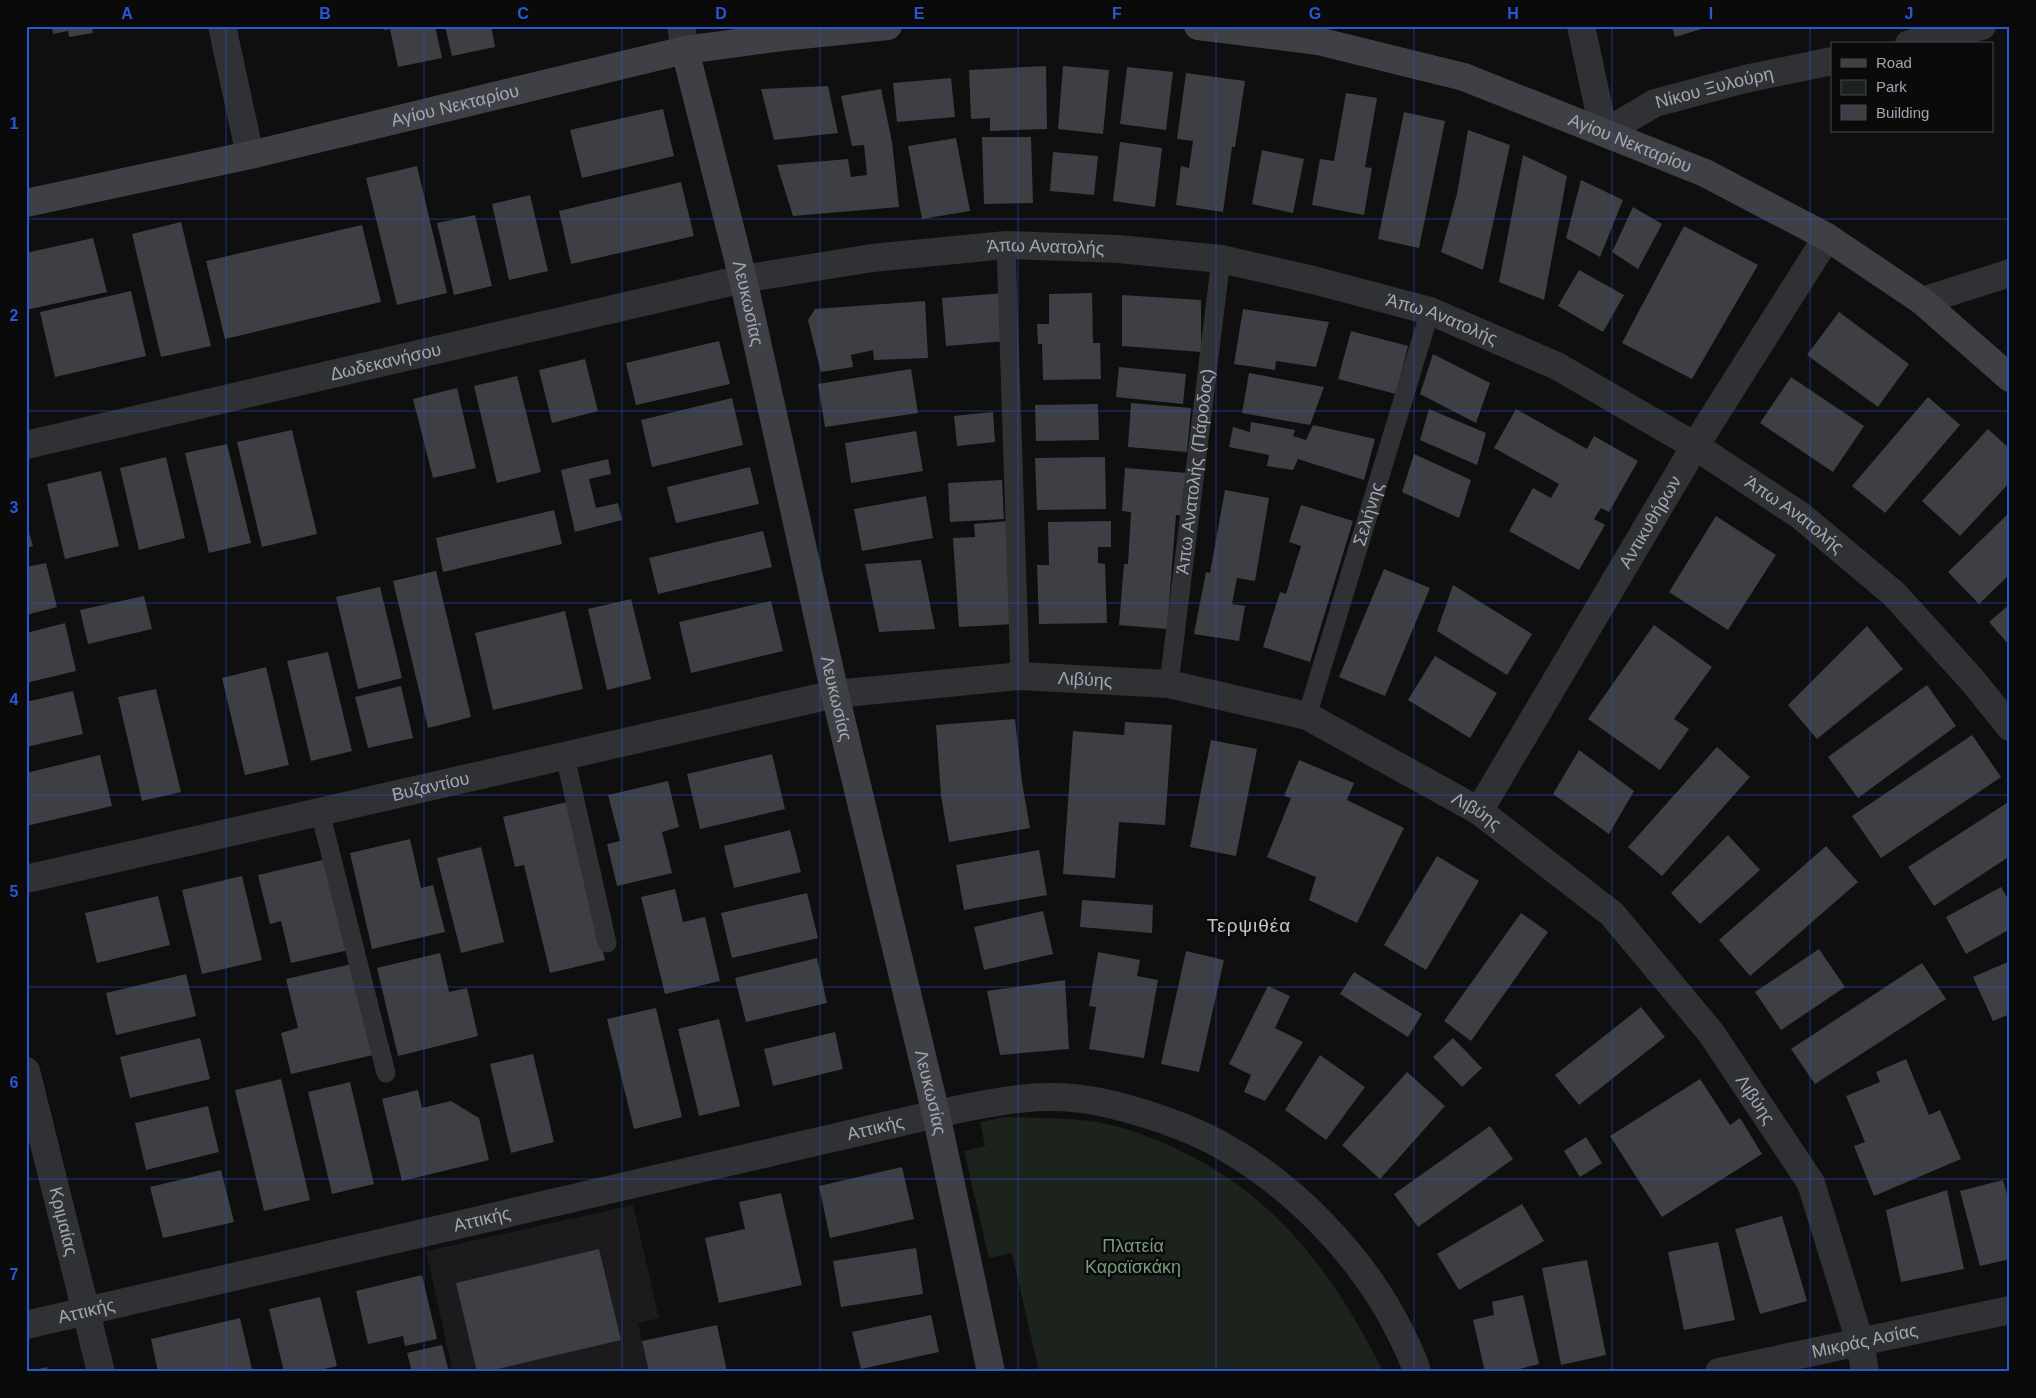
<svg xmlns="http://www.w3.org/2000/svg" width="2036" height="1398" font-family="Helvetica,sans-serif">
  <rect width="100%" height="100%" fill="#0f0f10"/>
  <path fill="#1b1b1d" d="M633,1205L659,1318L638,1323L649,1372H453L426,1251Z"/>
  <path fill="#1c231c" d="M1006,1117C1036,1118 1067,1118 1097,1122C1125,1127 1154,1138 1179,1150C1278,1197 1335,1276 1383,1371L1039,1372L1012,1253L989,1258L964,1151L985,1146L980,1122Z"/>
  <g fill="#3e3f44">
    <path d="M52,26H92L93,33L69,37L68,31L53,34Z"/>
    <path d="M383,26H435L442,58L398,67L390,29L384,30Z"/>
    <path d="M445,26H491L495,47L452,56Z"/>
    <path d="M1672,26H1705V28L1675,37Z"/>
    <path d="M1046,66L1047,129L990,131V118L971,119L969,70Z"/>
    <path d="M1063,66L1109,70L1103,134L1058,129Z"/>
    <path d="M1127,67L1173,72L1166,130L1120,124Z"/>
    <path d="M1186,73L1245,81L1235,147H1232L1223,212L1176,205L1181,166L1189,168L1193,141L1177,139Z"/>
    <path d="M951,78L955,117L897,122L893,83Z"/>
    <path d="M828,86L838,133L774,140L761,89Z"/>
    <path d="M881,89L892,142L899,207L793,216L777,165L848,159L851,177L867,175L864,145L852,146L841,96Z"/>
    <path d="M1346,93L1377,98L1365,167L1372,168L1364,215L1312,205L1320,159L1334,161Z"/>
    <path d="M663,109L674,156L582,178L570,130Z"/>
    <path d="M1404,112L1445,121L1419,248L1378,239Z"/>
    <path d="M1468,130L1510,145L1483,270L1441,252L1457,194Z"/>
    <path d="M982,137H1031L1033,203L984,204Z"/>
    <path d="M956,138L970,211L922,219L908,146Z"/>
    <path d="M1120,142L1162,148L1155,207L1113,201Z"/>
    <path d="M1262,150L1304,159L1293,213L1252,204Z"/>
    <path d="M1053,152L1098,156L1094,195L1050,191Z"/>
    <path d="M1523,155L1567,176L1544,300L1499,282Z"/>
    <path d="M417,166L447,293L397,305L366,178Z"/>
    <path d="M1581,180L1623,200L1600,257L1566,238Z"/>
    <path d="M681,182L694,236L571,264L559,211Z"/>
    <path d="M530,195L548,271L509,280L492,204Z"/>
    <path d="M1633,207L1662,224L1638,269L1612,252Z"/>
    <path d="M475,215L492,286L454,295L437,223Z"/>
    <path d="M181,222L211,346L161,357L132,234Z"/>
    <path d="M362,225L381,302L225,339L206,261Z"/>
    <path d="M1684,226L1758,265L1692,379L1622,343Z"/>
    <path d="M93,238L107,292L26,310V253Z"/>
    <path d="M1579,270L1624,295L1603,332L1558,306Z"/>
    <path d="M131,291L146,356L55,377L40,312Z"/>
    <path d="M1005,293L1008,341L946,346L942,298Z"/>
    <path d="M1092,293L1093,343H1100L1101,379L1043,380L1042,344H1038L1037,324H1049V294Z"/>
    <path d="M1122,295L1201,300V352L1122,346Z"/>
    <path d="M925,301L928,358L874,360L873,350L851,355L853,367L821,372L808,320L815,309Z"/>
    <path d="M1243,309L1329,322L1316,367L1276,361L1275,370L1234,364Z"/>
    <path d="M1839,312L1909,364L1878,407L1807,355Z"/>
    <path d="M1351,331L1408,346L1396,394L1338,379Z"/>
    <path d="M719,341L730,384L636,405L626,363Z"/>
    <path d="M1433,354L1490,383L1476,423L1420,394Z"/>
    <path d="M585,359L598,411L552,423L539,370Z"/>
    <path d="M1119,367L1186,374L1183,404L1116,397Z"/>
    <path d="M911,369L918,413L825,427L818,384Z"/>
    <path d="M1249,373L1324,387L1310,425L1242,413Z"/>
    <path d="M517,376L541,472L497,483L474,386Z"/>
    <path d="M1791,377L1864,426L1833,472L1760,423Z"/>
    <path d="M457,388L476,468L433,478L413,399Z"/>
    <path d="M1928,397L1960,425L1885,513L1852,486Z"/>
    <path d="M732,398L743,445L652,467L641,420Z"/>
    <path d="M1131,403L1191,408L1187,452L1128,447Z"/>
    <path d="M1098,404L1099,440L1036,441L1035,405Z"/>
    <path d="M1429,409L1486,433L1477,465L1420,440Z"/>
    <path d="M1516,409L1587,449L1594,436L1638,461L1609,512L1601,508L1594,519L1605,525L1579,570L1509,531L1533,488L1551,498L1559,484L1494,448Z"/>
    <path d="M993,412L995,442L957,446L954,416Z"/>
    <path d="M1251,422L1295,430L1293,436L1306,440L1313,425L1375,439L1364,480L1298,459L1293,470L1267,466L1269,455L1229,447L1233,427L1250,432Z"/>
    <path d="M1988,429L2010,449V482L1960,536L1922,501Z"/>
    <path d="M292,430L317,534L262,547L237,442Z"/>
    <path d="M916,431L923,471L851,483L845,443Z"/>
    <path d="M227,444L251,543L209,553L185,453Z"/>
    <path d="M1414,454L1471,480L1459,518L1402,492Z"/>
    <path d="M166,457L185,538L139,550L120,468Z"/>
    <path d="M1105,457L1106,509L1037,510L1035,458Z"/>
    <path d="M608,459L611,474L589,479L596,508L618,503L622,520L575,532L561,470Z"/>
    <path d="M750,467L759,504L676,523L667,487Z"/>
    <path d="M1125,468L1188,473L1185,516L1176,515L1167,629L1119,625L1124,564H1128L1131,512L1122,511Z"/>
    <path d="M101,471L119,546L65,559L47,484Z"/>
    <path d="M1002,480L1004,519L950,522L948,483Z"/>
    <path d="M1225,490L1269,498L1255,581L1237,578L1232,604L1245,606L1239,641L1194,634L1206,572L1210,573Z"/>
    <path d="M926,496L933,538L862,551L854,509Z"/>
    <path d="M1301,505L1353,521L1310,662L1263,647L1280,592L1286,594L1301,546L1289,542Z"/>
    <path d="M554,510L562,544L443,572L436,538Z"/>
    <path d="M2010,512V574L1979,604L1948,572Z"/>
    <path d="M1716,516L1776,555L1728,630L1669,592Z"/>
    <path d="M1008,521L1015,624L959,627L953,538L975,537L974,524Z"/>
    <path d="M1111,521V547H1098V563L1105,564L1107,623L1039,624L1037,565H1049L1048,522Z"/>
    <path d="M26,523L33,546L26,548Z"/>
    <path d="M763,531L772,567L658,594L649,558Z"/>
    <path d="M921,560L935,629L879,632L865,564Z"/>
    <path d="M46,563L57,607L26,615V567Z"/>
    <path d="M1384,569L1430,588L1385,696L1339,677Z"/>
    <path d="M436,571L471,717L428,728L393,581Z"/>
    <path d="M1453,585L1532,634L1507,675L1437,631Z"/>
    <path d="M380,587L402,678L358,689L336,597Z"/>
    <path d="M144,596L152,629L88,644L80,610Z"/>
    <path d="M631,599L651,679L607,690L588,609Z"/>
    <path d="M771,601L783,651L691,673L679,622Z"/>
    <path d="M2010,604V646L1989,622Z"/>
    <path d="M565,611L583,689L493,710L475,633Z"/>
    <path d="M65,623L76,671L26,683V633Z"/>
    <path d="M1654,625L1712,667L1674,719L1689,729L1660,770L1588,719Z"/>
    <path d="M1867,626L1903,669L1817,739L1788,705Z"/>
    <path d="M328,652L352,751L311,761L287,661Z"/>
    <path d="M1435,656L1497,693L1470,738L1408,700Z"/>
    <path d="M266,667L289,765L245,775L222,678Z"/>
    <path d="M1927,685L1956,726L1858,798L1828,757Z"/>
    <path d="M401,686L413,738L368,748L355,697Z"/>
    <path d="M156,689L181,792L142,801L118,697Z"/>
    <path d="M73,691L83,734L26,747V702Z"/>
    <path d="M1015,719L1022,782L1030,828L949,842L941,796L936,725Z"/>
    <path d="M1125,722L1172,725L1165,825L1119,822L1115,878L1063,874L1073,731L1124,735Z"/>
    <path d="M1972,735L2001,777L1881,858L1852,816Z"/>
    <path d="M1211,740L1257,749L1236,856L1190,847Z"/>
    <path d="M1717,747L1750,777L1662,876L1628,847Z"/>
    <path d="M1579,750L1634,791L1609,834L1553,794Z"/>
    <path d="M772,754L785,809L700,829L687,774Z"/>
    <path d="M100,755L112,806L26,826V773Z"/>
    <path d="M1299,760L1354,783L1347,800L1404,828L1357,923L1309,900L1316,877L1267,857L1291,798L1284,796Z"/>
    <path d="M668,781L679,827L662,832L672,873L617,886L607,844L620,841L608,795Z"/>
    <path d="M2010,801V856L1934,906L1908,867Z"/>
    <path d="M567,802L605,960L550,973L524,865L515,867L503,817Z"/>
    <path d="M790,830L801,872L734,888L724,846Z"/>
    <path d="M1728,835L1760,870L1700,924L1671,893Z"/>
    <path d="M410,839L421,888L433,885L445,932L372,949L350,853Z"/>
    <path d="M1826,846L1858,882L1750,976L1719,940Z"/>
    <path d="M481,847L504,942L461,953L437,858Z"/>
    <path d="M1039,850L1047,895L964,910L956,865Z"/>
    <path d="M1437,856L1479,881L1426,970L1384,945Z"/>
    <path d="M327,859L349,950L291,963L281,921L270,924L258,875Z"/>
    <path d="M242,876L262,960L202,974L182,890Z"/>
    <path d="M2001,887L2010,902V929L1966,954L1946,917Z"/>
    <path d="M675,889L683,922L705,917L720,981L665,994L641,897Z"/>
    <path d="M807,893L818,938L732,958L721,913Z"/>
    <path d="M158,896L170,945L97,963L85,913Z"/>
    <path d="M1082,900L1153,905L1152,933L1080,927Z"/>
    <path d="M1043,911L1053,954L984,970L974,927Z"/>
    <path d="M1521,913L1548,932L1471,1041L1444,1021Z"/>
    <path d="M1819,949L1845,987L1781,1030L1755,992Z"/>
    <path d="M1186,951L1224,960L1199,1072L1161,1064Z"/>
    <path d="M1098,952L1140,960L1137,976L1158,980L1144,1058L1089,1049L1096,1007L1089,1006Z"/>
    <path d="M440,953L449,992L467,988L478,1036L398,1056L377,968Z"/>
    <path d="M817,958L827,1003L746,1022L735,978Z"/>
    <path d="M2010,961V1014L1993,1021L1973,977Z"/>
    <path d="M1922,963L1946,999L1815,1084L1791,1049Z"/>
    <path d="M352,964L373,1055L291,1074L281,1033L298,1028L286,979Z"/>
    <path d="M1354,972L1422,1014L1408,1037L1340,994Z"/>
    <path d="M186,974L196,1016L116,1035L106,993Z"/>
    <path d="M1065,980L1069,1049L1000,1055L987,991Z"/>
    <path d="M1268,986L1290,996L1275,1028L1303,1042L1265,1101L1244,1092L1251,1075L1229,1064Z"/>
    <path d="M1641,1007L1665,1037L1579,1105L1555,1075Z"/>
    <path d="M656,1008L682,1117L634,1129L607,1019Z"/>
    <path d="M719,1019L740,1106L699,1116L678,1029Z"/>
    <path d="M835,1032L843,1069L773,1086L764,1049Z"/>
    <path d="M200,1038L210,1079L130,1098L120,1057Z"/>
    <path d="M1453,1038L1482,1068L1462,1087L1433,1057Z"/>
    <path d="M533,1054L554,1142L511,1153L490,1064Z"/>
    <path d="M1320,1055L1365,1087L1326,1140L1285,1110Z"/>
    <path d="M1906,1059L1929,1115L1940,1110L1961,1159L1874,1196L1854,1146L1865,1142L1846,1096L1880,1082L1876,1072Z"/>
    <path d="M1407,1072L1445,1106L1380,1179L1342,1145Z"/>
    <path d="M281,1079L310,1200L264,1211L235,1090Z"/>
    <path d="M1700,1079L1730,1125L1740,1118L1762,1154L1662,1217L1610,1136Z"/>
    <path d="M350,1082L374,1184L332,1194L308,1092Z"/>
    <path d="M418,1090L422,1108L451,1101L479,1118L489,1160L402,1181L382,1099Z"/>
    <path d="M208,1106L219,1152L146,1170L135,1123Z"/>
    <path d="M1490,1126L1513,1159L1418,1227L1394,1194Z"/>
    <path d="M1586,1137L1602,1163L1580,1177L1564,1151Z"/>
    <path d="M902,1167L914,1219L830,1238L819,1186Z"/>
    <path d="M221,1170L234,1222L163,1238L150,1187Z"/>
    <path d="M2003,1180L2010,1205V1259L1980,1266L1960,1191Z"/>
    <path d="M1947,1190L1964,1269L1901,1282L1886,1210Z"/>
    <path d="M781,1193L802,1285L719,1303L705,1238L745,1229L739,1202Z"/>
    <path d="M1522,1204L1544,1241L1459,1290L1437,1254Z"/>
    <path d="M1782,1216L1807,1301L1760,1314L1735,1229Z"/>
    <path d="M1718,1242L1735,1320L1684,1330L1668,1252Z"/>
    <path d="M916,1248L923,1294L841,1307L833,1261Z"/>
    <path d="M599,1249L621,1340L484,1372H477L456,1283Z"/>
    <path d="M1587,1260L1606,1355L1561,1365L1542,1268Z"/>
    <path d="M422,1275L437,1339L405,1346L403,1336L368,1344L356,1291Z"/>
    <path d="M1523,1295L1539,1364L1508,1372H1485L1473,1320L1494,1315L1492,1302Z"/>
    <path d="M320,1297L337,1366L311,1372H284L269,1309Z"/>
    <path d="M931,1315L939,1352L861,1369L852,1332Z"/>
    <path d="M240,1318L252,1369L239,1372H158L151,1339Z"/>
    <path d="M717,1325L727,1372H649L642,1341Z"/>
    <path d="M442,1345L449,1372H412L407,1353Z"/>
    <path d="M47,1367L48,1372H29V1371Z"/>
  </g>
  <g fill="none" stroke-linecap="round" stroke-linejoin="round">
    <g stroke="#303135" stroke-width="19">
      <path d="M1006,245L1020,676"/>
      <path id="s1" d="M1169,684L1221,259"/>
      <path id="s2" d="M1307,716L1430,311"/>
      <path d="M565,756L607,943"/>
      <path d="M320,812L386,1073"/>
    </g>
    <g stroke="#303135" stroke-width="28">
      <path d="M222,26L250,155"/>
      <path d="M681,26L685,50"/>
      <path id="s3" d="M1581,26L1604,133L1655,103L1745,79L1832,61"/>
      <path d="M1909,44L1982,26"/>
      <path d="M1922,301L2010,273"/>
      <path id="s4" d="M26,445L743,279L872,258L1006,245L1118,249L1221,259L1313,280L1430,311L1557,366L1695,446L1801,516L1894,594L1972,680L2010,727"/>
      <path id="s5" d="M1479,811L1695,446L1827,237"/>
      <path id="s6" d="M26,879L835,694L1020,676L1169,684L1307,716L1479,811L1612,914L1711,1033L1811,1183L1860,1342L1865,1372"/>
      <path id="s7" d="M26,1071L101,1372"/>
      <path id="s8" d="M26,1325L936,1114C993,1102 1042,1090 1100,1102C1138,1110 1187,1126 1221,1145C1294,1186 1362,1256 1399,1330C1406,1344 1413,1357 1417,1372"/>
      <path id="s9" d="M1719,1372L2010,1310"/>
    </g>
    <g stroke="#3e4045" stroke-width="28">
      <path id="s10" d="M1198,26L1318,41L1464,77L1705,173L1827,237L1922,301L2010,378"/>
      <path id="s11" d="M685,50L743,279L835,694L936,1114L991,1372"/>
      <path id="s12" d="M26,203L250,155L685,50L782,37L888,26"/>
    </g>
  </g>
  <path fill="none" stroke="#2a57d4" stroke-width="1" stroke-opacity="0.55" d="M226,26V1372M424,26V1372M622,26V1372M820,26V1372M1018,26V1372M1216,26V1372M1414,26V1372M1612,26V1372M1810,26V1372M26,219H2010M26,411H2010M26,603H2010M26,795H2010M26,987H2010M26,1179H2010"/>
  <g text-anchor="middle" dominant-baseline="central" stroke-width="5" stroke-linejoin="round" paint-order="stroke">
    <g font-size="18" fill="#a0a6b2" stroke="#0a0a0b">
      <text stroke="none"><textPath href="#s3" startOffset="230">Νίκου Ξυλούρη</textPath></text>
      <text stroke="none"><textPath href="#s12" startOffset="440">Αγίου Νεκταρίου</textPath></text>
      <text stroke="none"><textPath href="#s10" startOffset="450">Αγίου Νεκταρίου</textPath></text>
      <text stroke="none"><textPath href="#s4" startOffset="1041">Άπω Ανατολής</textPath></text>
      <text stroke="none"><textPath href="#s11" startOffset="261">Λευκωσίας</textPath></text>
      <text stroke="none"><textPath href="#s4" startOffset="1446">Άπω Ανατολής</textPath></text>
      <text stroke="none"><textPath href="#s4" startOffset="369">Δωδεκανήσου</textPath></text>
      <text stroke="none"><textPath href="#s1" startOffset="214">Άπω Ανατολής (Πάροδος)</textPath></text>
      <text stroke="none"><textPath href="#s2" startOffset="211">Σελήνης</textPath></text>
      <text stroke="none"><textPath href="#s4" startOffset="1851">Άπω Ανατολής</textPath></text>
      <text stroke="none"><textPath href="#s5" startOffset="336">Αντικυθήρων</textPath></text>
      <text stroke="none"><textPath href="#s6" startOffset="1081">Λιβύης</textPath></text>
      <text stroke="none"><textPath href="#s11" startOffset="666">Λευκωσίας</textPath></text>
      <text stroke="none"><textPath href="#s6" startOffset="415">Βυζαντίου</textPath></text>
      <text stroke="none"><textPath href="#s6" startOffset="1501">Λιβύης</textPath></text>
      <text stroke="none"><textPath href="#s11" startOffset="1071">Λευκωσίας</textPath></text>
      <text stroke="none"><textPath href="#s6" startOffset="1906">Λιβύης</textPath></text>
      <text stroke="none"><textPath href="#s8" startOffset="872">Αττικής</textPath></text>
      <text stroke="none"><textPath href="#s8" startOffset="468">Αττικής</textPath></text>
      <text stroke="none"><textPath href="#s7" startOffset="155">Κριμαίας</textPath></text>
      <text stroke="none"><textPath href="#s8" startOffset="62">Αττικής</textPath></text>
      <text stroke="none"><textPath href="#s9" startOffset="149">Μικράς Ασίας</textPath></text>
    </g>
    <g font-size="18" fill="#779d79" stroke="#0a0a0b">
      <text x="1133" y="1246">Πλατεία<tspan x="1133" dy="21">Καραϊσκάκη</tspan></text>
    </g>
    <g font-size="19" letter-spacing="1" fill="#c1c4ce" stroke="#0a0a0b">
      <text x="1249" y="925">Τερψιθέα</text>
    </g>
  </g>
  <rect width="2036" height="1398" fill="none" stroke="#0a0a0b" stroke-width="55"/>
  <rect x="1831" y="42" width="162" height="90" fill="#0a0a0b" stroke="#46484e"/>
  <rect x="1841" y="59" width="25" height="8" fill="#3e4045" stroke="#46484e"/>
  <text x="1876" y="68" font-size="15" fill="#a0a6b2">Road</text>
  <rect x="1841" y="80" width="25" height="15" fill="#1c231c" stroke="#46484e"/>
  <text x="1876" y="92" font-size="15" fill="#a0a6b2">Park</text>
  <rect x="1841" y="105" width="25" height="15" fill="#3e3f44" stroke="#46484e"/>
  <text x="1876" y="118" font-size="15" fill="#a0a6b2">Building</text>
  <rect x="28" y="28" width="1980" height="1342" fill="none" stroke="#2a57d4" stroke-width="2"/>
  <g font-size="16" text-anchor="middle" font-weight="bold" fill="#2a57d4">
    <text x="127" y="19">A</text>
    <text x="325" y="19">B</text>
    <text x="523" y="19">C</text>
    <text x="721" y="19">D</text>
    <text x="919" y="19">E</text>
    <text x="1117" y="19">F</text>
    <text x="1315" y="19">G</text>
    <text x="1513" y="19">H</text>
    <text x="1711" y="19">I</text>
    <text x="1909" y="19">J</text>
    <text x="14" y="129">1</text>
    <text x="14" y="321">2</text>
    <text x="14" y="513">3</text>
    <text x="14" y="705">4</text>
    <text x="14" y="897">5</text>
    <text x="14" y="1088">6</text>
    <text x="14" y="1280">7</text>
  </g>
</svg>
